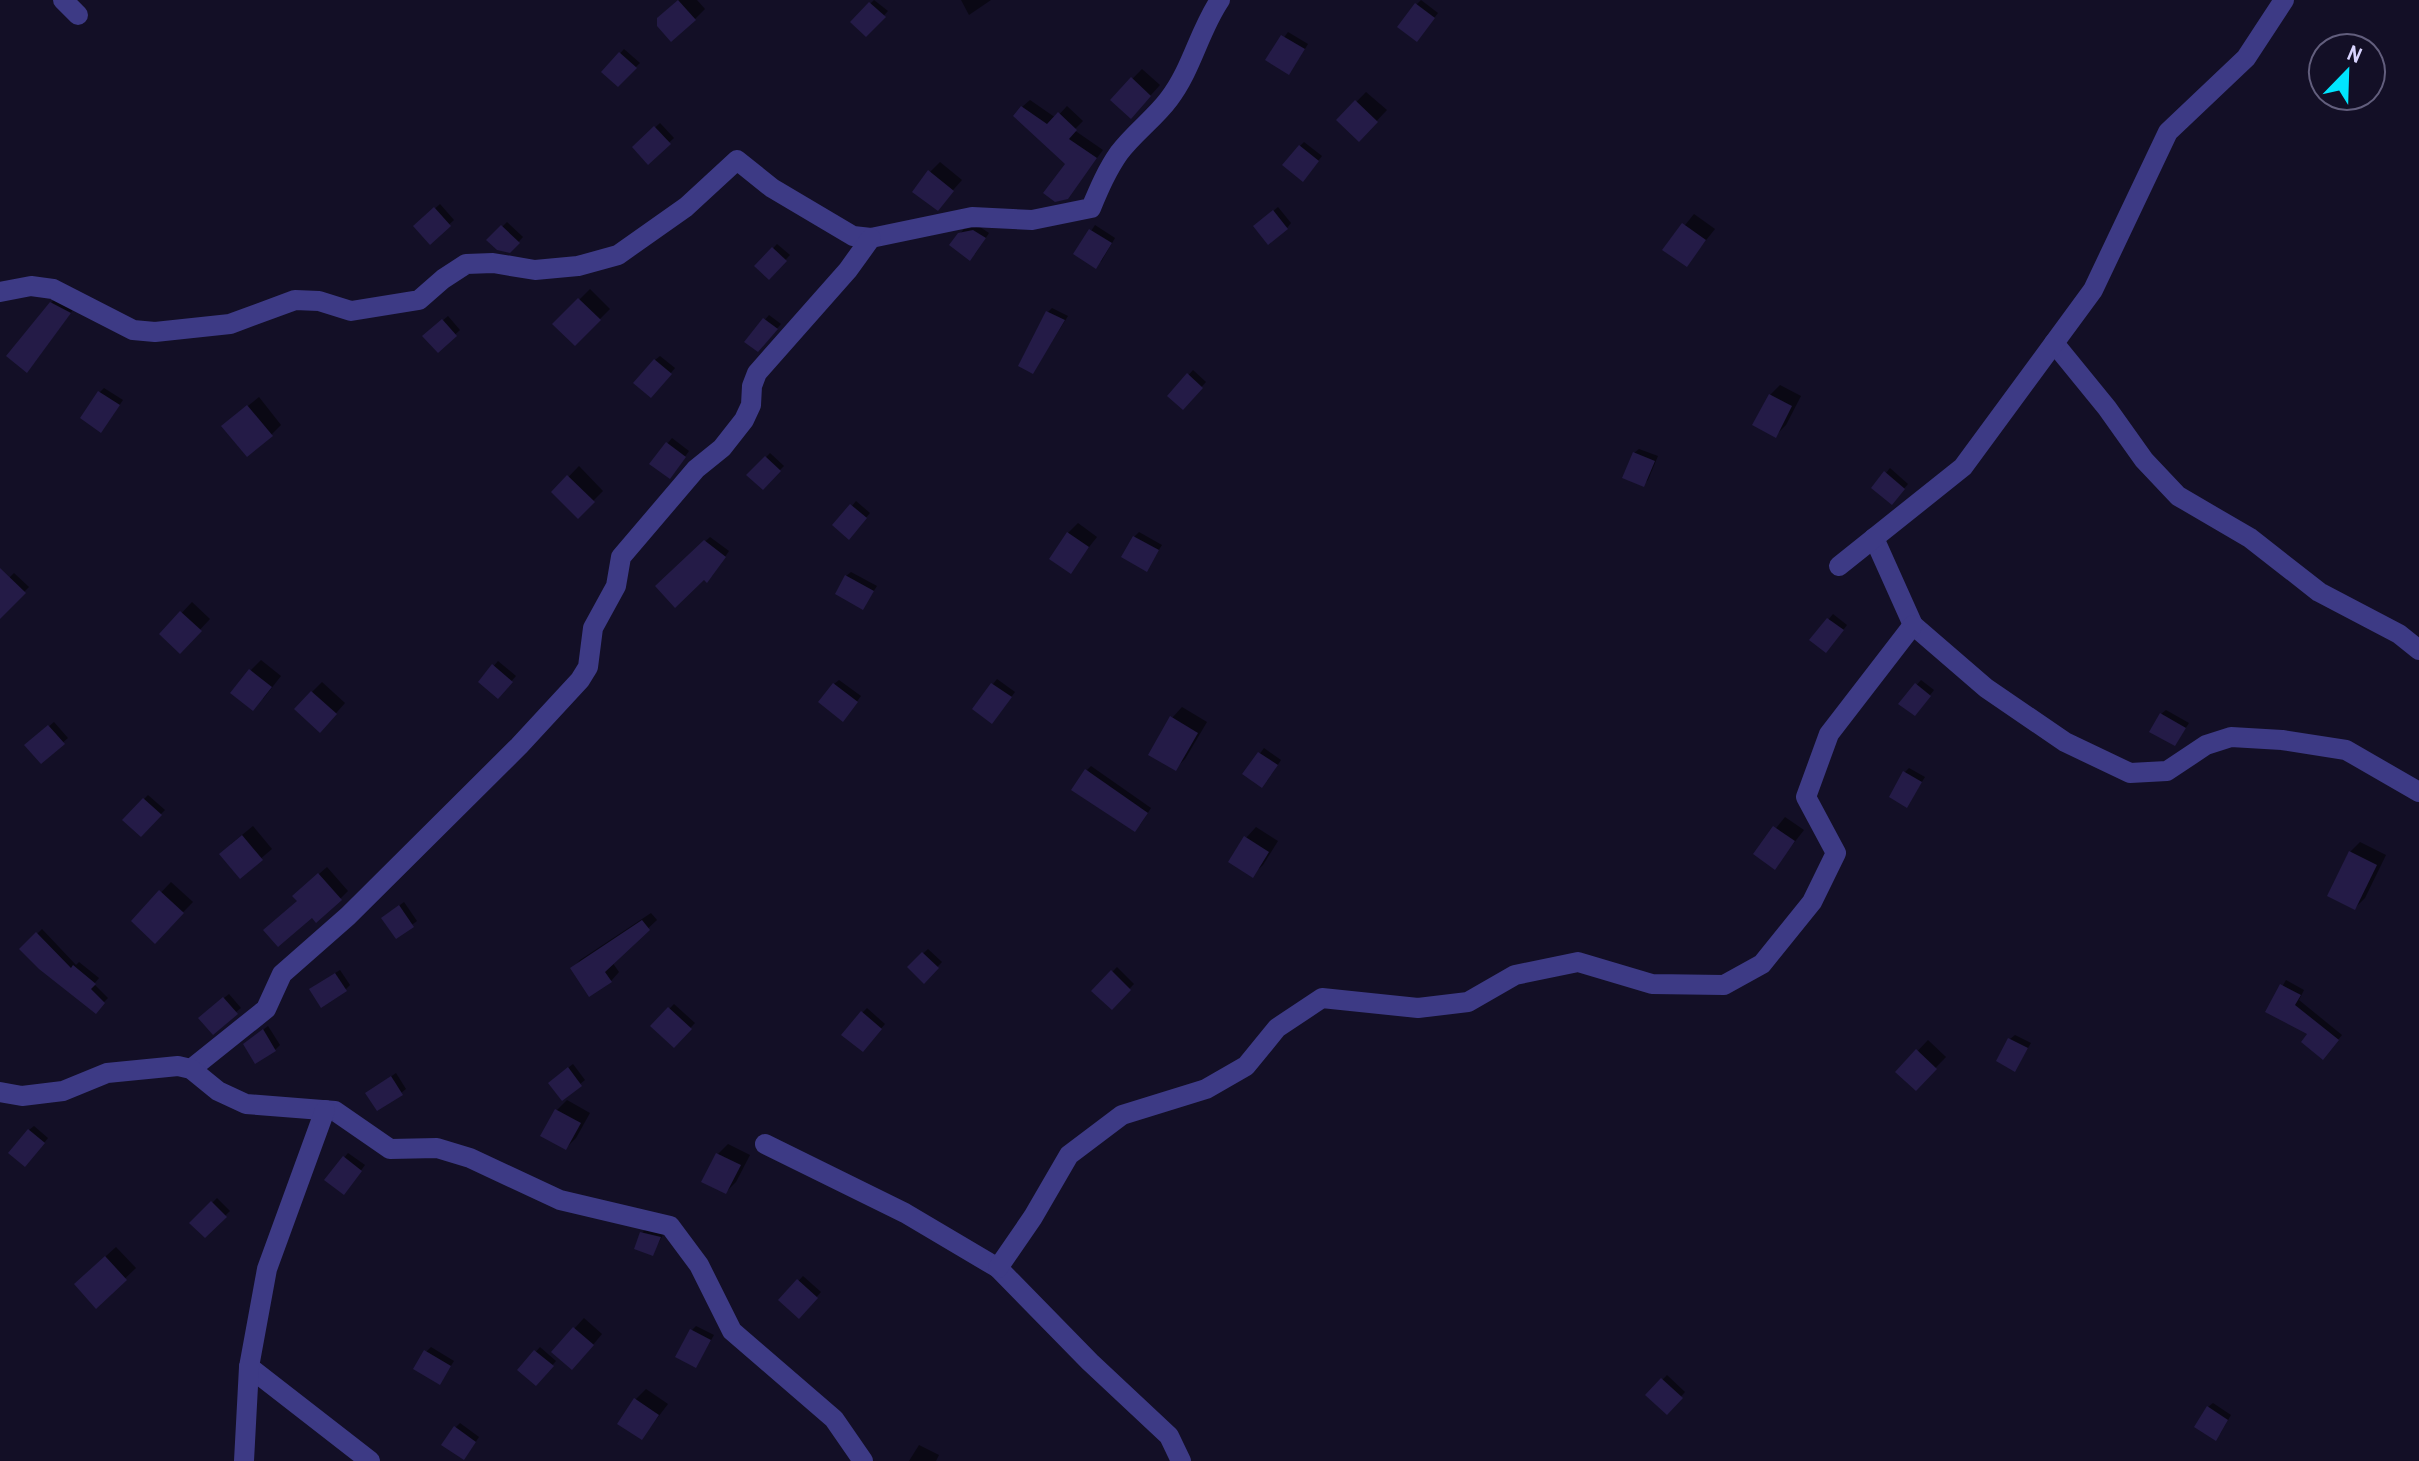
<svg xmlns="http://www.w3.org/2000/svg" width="2419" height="1461" font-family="'Archivo Narrow',sans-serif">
  <rect width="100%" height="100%" fill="#130f26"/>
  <g fill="#0007">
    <path d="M679,0H697L705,9L695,19L670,8Z"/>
    <path d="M874,0L888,11L866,35L852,22Z"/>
    <path d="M961,0H991L969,15Z"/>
    <path d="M1421,0L1438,13L1421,35L1417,4Z"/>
    <path d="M1288,32L1308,44L1293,68L1268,60Z"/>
    <path d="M624,49L640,63L618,84L604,72Z"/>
    <path d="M1142,69L1160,85L1141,106L1112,100Z"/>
    <path d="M1366,92L1387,110L1369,129L1339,120Z"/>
    <path d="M1030,100L1056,118L1067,106L1083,121L1074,130L1103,150L1067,198V164L1022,107Z"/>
    <path d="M660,123L674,138L648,162L634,147Z"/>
    <path d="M1304,142L1322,156L1307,175L1300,146Z"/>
    <path d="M940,162L962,180L946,198L930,172Z"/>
    <path d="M440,204L454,220L430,242L416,226Z"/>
    <path d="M1278,207L1291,223L1287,228L1260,222Z"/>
    <path d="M1694,214L1715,229L1686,265L1665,250Z"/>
    <path d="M507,222L523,237L510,251L489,240Z"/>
    <path d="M1095,225L1115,238L1101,262L1076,254Z"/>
    <path d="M980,227L989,233L975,254L959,235L964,229Z"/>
    <path d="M777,244L790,255L769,277L757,266Z"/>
    <path d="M590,289L610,309L575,344L555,324Z"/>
    <path d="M59,295L77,304L34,363L51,303Z"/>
    <path d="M1052,308L1068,316L1033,372L1048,312Z"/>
    <path d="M769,315L781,324L758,350L747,341Z"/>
    <path d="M448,316L460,330L438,350L425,336Z"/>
    <path d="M660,356L675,368L656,391L655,360Z"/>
    <path d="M1193,370L1206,382L1183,407L1170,396Z"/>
    <path d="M1780,385L1801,396L1786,425L1776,435L1770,395Z"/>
    <path d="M104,388L123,400L105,426L100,392Z"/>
    <path d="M259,397L281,425L271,435L234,417Z"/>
    <path d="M672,438L689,451L674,472L652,463Z"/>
    <path d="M1639,449L1658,456L1648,480L1644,484L1634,453Z"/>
    <path d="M770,453L784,466L763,487L749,475Z"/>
    <path d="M579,466L603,491L578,516L554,492Z"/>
    <path d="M1890,468L1908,484L1896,498L1886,473Z"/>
    <path d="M856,501L870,513L853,533L852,506Z"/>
    <path d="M1078,523L1097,537L1070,571L1068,533Z"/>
    <path d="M1139,532L1162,545L1146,570L1134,537Z"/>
    <path d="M710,537L729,551L712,576L658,586Z"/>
    <path d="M851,572L877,586L863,607L846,576Z"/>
    <path d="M14,573L29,587L9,607L0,598V587Z"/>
    <path d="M192,602L210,619L180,651L162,634Z"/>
    <path d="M1833,614L1847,625L1831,646L1812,640Z"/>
    <path d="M261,660L281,676L263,699L251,670Z"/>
    <path d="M498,661L516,676L498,696L481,681Z"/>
    <path d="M997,679L1015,692L996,717L974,708Z"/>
    <path d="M839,680L861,696L847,715L834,684Z"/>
    <path d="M1921,680L1934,690L1919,709L1901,703Z"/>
    <path d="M322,682L345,703L330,720L312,692Z"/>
    <path d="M1182,707L1207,722L1185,759L1175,769L1172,718Z"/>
    <path d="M2166,710L2189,723L2175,744L2161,714Z"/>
    <path d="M54,722L68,738L41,761L32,741Z"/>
    <path d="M1264,748L1281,760L1267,781L1245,774Z"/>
    <path d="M1091,766L1151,808L1140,825L1087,770Z"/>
    <path d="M1909,768L1925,777L1907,805L1905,772Z"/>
    <path d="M148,795L165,810L141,834L125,819Z"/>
    <path d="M1785,817L1804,830L1775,867L1756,853Z"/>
    <path d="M253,826L272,849L240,876L231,844Z"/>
    <path d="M1256,827L1278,841L1263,865L1252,875L1246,838Z"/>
    <path d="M2360,842L2386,855L2365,898L2355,908L2350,852Z"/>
    <path d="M327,867L348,891L340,899L299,901L303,888Z"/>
    <path d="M171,882L193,902L155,941L134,921Z"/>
    <path d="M404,902L417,921L397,936L388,914Z"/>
    <path d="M651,913L657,920L612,962L619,972L611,981L572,969L580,960Z"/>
    <path d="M42,929L76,965L79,962L99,978L94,984L108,998L95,1011L22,949Z"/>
    <path d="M928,949L942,962L924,981L909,967Z"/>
    <path d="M1117,967L1134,984L1112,1007L1094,991Z"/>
    <path d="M340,970L350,985L345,990L316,985Z"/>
    <path d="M2286,980L2304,990L2299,1000L2342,1035L2327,1053L2311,1033L2268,1011Z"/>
    <path d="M229,994L241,1008L236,1012L205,1013Z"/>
    <path d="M674,1004L695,1023L674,1045L653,1026Z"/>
    <path d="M867,1008L885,1024L867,1045L862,1013Z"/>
    <path d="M268,1026L280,1045L275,1050L250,1040Z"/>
    <path d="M2015,1035L2031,1043L2015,1069L2010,1039Z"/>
    <path d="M1928,1040L1946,1057L1916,1088L1898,1072Z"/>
    <path d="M573,1064L585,1080L580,1084L555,1078Z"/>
    <path d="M396,1073L406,1089L401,1093H367Z"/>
    <path d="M567,1100L590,1113L576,1138L566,1148L557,1110Z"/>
    <path d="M34,1126L48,1138L30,1160L29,1130Z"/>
    <path d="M728,1144L750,1155L736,1182L726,1192L718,1154Z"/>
    <path d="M348,1153L365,1165L348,1188L344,1158Z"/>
    <path d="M217,1198L230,1211L205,1235L192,1223Z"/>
    <path d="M646,1229L664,1233L653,1253L642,1233Z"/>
    <path d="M116,1247L136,1268L96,1306L86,1274Z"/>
    <path d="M803,1276L821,1292L799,1316L781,1300Z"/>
    <path d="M584,1318L602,1334L582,1358L574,1329Z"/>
    <path d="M696,1326L714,1335L696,1366L692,1330Z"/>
    <path d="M431,1347L454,1361L440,1383L426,1352Z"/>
    <path d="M540,1347L556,1361L536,1383L520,1370Z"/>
    <path d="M1667,1375L1685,1392L1667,1412L1648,1395Z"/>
    <path d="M646,1389L668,1404L642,1438L636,1399Z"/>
    <path d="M2213,1403L2231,1415L2220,1434L2208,1407Z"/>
    <path d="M460,1423L479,1437L468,1453L455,1428Z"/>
    <path d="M919,1445L939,1455L936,1461H909Z"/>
  </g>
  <g fill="#241b47">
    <path d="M678,0L696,20L671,42L657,26V18Z"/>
    <path d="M869,2L886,17L866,37L850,22Z"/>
    <path d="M1415,3L1435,18L1417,42L1397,27Z"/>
    <path d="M1281,35L1305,49L1289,75L1265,60Z"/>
    <path d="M619,52L637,68L618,87L601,72Z"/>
    <path d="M1131,77L1151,96L1131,119L1110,100Z"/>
    <path d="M1355,100L1378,122L1359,142L1336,120Z"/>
    <path d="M1021,106L1047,124L1058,112L1077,130L1069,139L1097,158L1068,199L1055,202L1043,193L1065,164L1013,116Z"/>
    <path d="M654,126L671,144L648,165L632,147Z"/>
    <path d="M1299,145L1319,161L1303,182L1282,165Z"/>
    <path d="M928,170L954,191L938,211L912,192Z"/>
    <path d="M434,207L451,226L430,245L413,226Z"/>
    <path d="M1273,210L1288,229L1268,245L1253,226Z"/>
    <path d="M1682,223L1706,240L1687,267L1662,250Z"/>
    <path d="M501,225L520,243L510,253L497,250L486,240Z"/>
    <path d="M1089,229L1112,243L1096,269L1073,254Z"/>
    <path d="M973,230L986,238L970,261L949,245L958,233Z"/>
    <path d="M772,247L787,261L769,280L754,266Z"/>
    <path d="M578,298L601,320L575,346L552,324Z"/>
    <path d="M50,302L71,313L27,373L6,356Z"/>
    <path d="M1046,311L1065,320L1033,374L1018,366Z"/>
    <path d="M763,318L778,329L758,352L744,342Z"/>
    <path d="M442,319L457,336L438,353L422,336Z"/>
    <path d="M654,359L672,374L651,398L633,383Z"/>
    <path d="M1187,373L1203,388L1183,410L1167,396Z"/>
    <path d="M98,391L120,405L101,433L80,418Z"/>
    <path d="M1769,394L1792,406L1776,438L1752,425Z"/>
    <path d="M247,405L273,436L247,457L221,426Z"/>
    <path d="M666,442L686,457L670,479L649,464Z"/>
    <path d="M1633,452L1655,461L1644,487L1622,478Z"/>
    <path d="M765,456L781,471L763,490L746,475Z"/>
    <path d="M1884,471L1905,489L1892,505L1871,488Z"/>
    <path d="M567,475L595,502L578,519L551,492Z"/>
    <path d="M850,504L867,518L849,540L832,525Z"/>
    <path d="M1067,532L1089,547L1071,574L1049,559Z"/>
    <path d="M1133,536L1159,550L1147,572L1121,557Z"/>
    <path d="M704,540L726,557L707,583L704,580L675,608L655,586Z"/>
    <path d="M0,568L26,593L0,619Z"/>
    <path d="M845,575L874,591L863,610L835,594Z"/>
    <path d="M180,611L202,631L180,654L159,634Z"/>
    <path d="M1827,618L1844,630L1826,653L1809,640Z"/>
    <path d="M492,664L513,682L498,699L478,682Z"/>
    <path d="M249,669L272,687L253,711L230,693Z"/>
    <path d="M833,683L858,702L843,722L818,702Z"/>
    <path d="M991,683L1012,697L992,724L972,709Z"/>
    <path d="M1915,683L1931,696L1915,716L1898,704Z"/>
    <path d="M311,691L337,714L320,733L294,709Z"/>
    <path d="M2160,713L2186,728L2175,746L2149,732Z"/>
    <path d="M1170,716L1198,733L1176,771L1148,755Z"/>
    <path d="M48,725L65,744L41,764L24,745Z"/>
    <path d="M1258,752L1278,765L1262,788L1242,774Z"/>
    <path d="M1085,769L1148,813L1135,832L1071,790Z"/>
    <path d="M1903,771L1922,782L1907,808L1889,797Z"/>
    <path d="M143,798L162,815L141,837L122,820Z"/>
    <path d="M1773,826L1795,841L1775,870L1753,854Z"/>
    <path d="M242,835L263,860L240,879L219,854Z"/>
    <path d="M1244,836L1269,852L1253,878L1228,862Z"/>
    <path d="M2349,851L2377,865L2355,910L2327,896Z"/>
    <path d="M318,873L342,900L316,923L312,918L278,947L263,930L297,901L292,896Z"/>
    <path d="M159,890L184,913L155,944L131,921Z"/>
    <path d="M399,905L414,927L396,939L381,918Z"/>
    <path d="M642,920L650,930L605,972L612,982L589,997L570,968Z"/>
    <path d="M36,932L71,968L73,965L96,984L91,989L105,1003L96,1014L39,969L19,949Z"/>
    <path d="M922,952L939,968L924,984L907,967Z"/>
    <path d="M1111,970L1131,990L1112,1010L1091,991Z"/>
    <path d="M335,973L347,991L321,1008L309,989Z"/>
    <path d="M2280,984L2301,995L2295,1005L2339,1040L2323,1060L2301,1042L2307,1034L2265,1012Z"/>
    <path d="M223,997L238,1014L213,1035L198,1018Z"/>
    <path d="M668,1007L692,1029L674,1048L650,1026Z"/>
    <path d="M861,1011L882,1029L863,1052L841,1035Z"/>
    <path d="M263,1029L276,1051L255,1064L243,1044Z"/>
    <path d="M2008,1038L2028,1048L2015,1072L1996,1061Z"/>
    <path d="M1916,1049L1937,1069L1916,1091L1895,1072Z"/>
    <path d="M568,1067L582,1086L562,1101L548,1083Z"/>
    <path d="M391,1076L403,1095L377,1111L365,1093Z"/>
    <path d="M555,1109L581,1123L566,1150L540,1136Z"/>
    <path d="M28,1129L45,1143L25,1167L8,1153Z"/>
    <path d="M716,1153L741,1165L726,1194L701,1182Z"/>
    <path d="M343,1156L362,1171L344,1195L324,1180Z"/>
    <path d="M211,1201L227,1217L205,1238L189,1223Z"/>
    <path d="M640,1232L661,1237L653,1256L634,1249Z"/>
    <path d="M105,1256L127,1280L96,1309L74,1284Z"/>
    <path d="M797,1279L818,1298L799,1319L778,1300Z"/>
    <path d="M573,1327L594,1345L572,1370L551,1352Z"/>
    <path d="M690,1329L711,1340L696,1368L675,1357Z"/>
    <path d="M424,1350L451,1366L440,1385L413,1369Z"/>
    <path d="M534,1350L554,1366L536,1386L517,1370Z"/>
    <path d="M1661,1378L1683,1398L1667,1415L1645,1395Z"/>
    <path d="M634,1398L659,1415L642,1440L617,1424Z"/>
    <path d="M2207,1406L2228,1420L2216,1441L2194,1427Z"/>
    <path d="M454,1426L476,1442L464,1460L441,1445Z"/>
  </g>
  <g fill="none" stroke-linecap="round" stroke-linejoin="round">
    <g stroke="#3d3a85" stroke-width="20">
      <path d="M63,0L78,15"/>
      <path d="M0,292L31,286L53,289L133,330L155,332L230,324L295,300L319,301L351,311L419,300L443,279L466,264L493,263L535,270L578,266L618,255L686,207L737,160L772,188L853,236L871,238L972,217L1032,220L1091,208C1099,189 1107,170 1119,153C1134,133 1155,118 1169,99C1192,69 1199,31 1220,0"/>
      <path d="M2054,343L2107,408L2144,460L2178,496L2250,538L2319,592L2399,634L2419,650"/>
      <path d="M1874,538L1913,625L1986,688L2065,742L2130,773L2167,771L2206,745L2231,737L2282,740L2346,750L2419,792"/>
      <path d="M1839,566L1963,467L2093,290L2168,132L2246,58L2284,0"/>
      <path d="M191,1069L266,1009L282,974L348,916L519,746L580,680L588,667L593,628L616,586L621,557L696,469L722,448L744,420L751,405L752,386L757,373L848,270L871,238"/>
      <path d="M0,1092L22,1096L63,1091L107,1073L178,1066L191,1069L218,1091L246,1104L335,1111L390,1149L437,1148L470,1158L560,1200L670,1226L699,1265L732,1331L834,1419L863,1461"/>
      <path d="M765,1144L905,1213L998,1268L1090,1362L1169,1436L1181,1461"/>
      <path d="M998,1268L1033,1217L1069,1155L1122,1115L1206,1089L1246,1066L1277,1028L1322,998L1418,1008L1468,1002L1515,975L1578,962L1652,984L1724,985L1762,964L1812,902L1836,853L1806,797L1829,734L1913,625"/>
      <path d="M249,1367L370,1461"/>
      <path d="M244,1461L249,1367L267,1269L325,1110"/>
    </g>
  </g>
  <g transform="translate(2347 72) rotate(23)"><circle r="38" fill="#130f26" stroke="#625e7d" stroke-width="2"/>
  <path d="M0-6L14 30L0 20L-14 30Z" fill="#00e5ff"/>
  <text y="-12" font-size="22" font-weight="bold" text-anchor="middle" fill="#d9d4ff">N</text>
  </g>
</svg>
